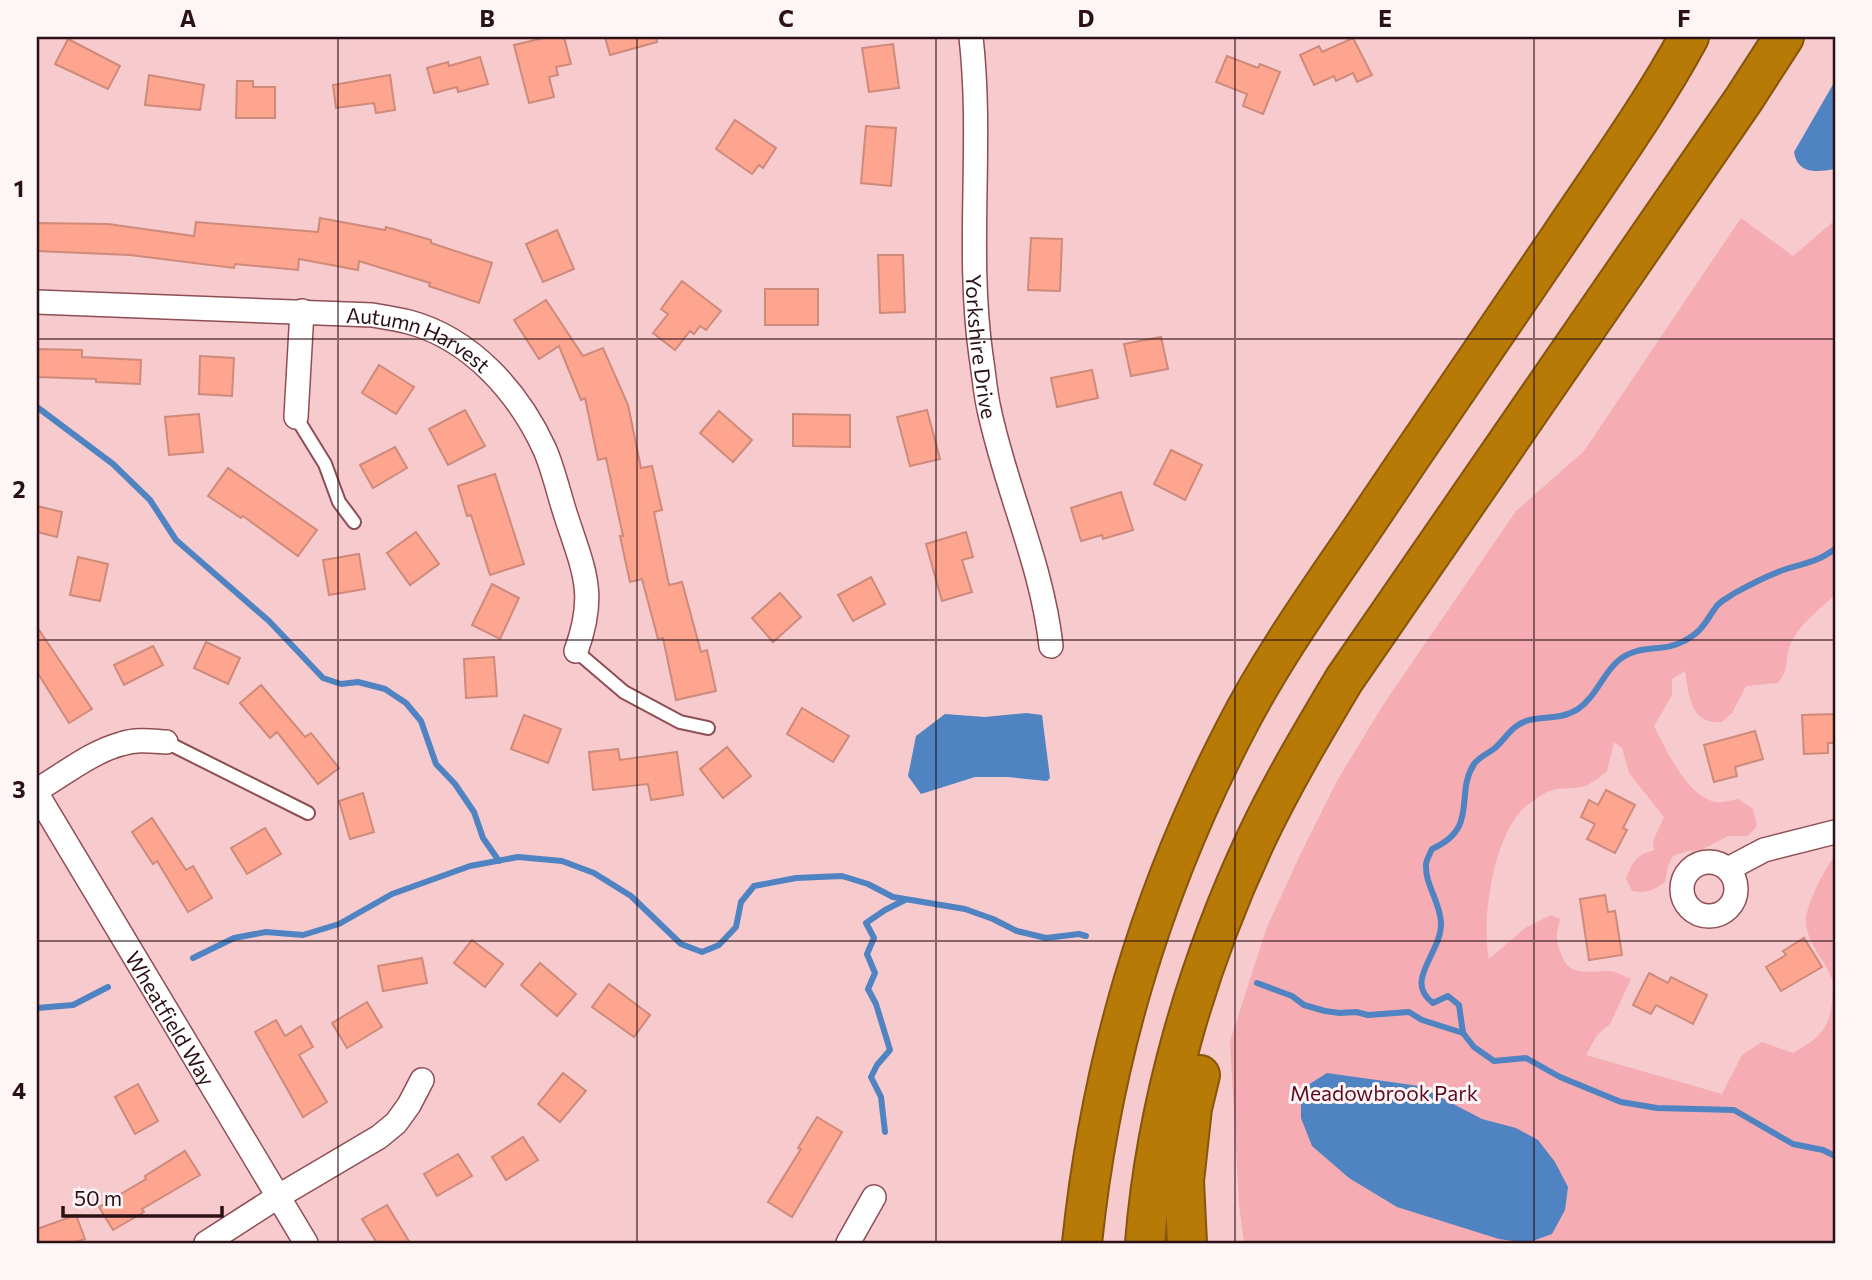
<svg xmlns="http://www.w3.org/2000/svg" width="1872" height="1280" font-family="Commissioner,sans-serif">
  <rect width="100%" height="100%" fill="#f7cacd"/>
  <path fill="#f5adb3" d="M1741,218L1793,256L1835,220V595C1819,610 1793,629 1788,652C1785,667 1788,670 1778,683L1746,686L1732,713L1722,722C1690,725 1689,695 1685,671L1672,679V695L1654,726C1666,749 1687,797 1716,802C1722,803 1732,800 1738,799L1753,809L1757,826L1748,836H1728L1701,850L1687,851L1673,856L1668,865L1665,882C1654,890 1646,894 1632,891L1626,879C1632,862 1636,855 1654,850L1653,841L1664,817L1629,773L1622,748L1614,742L1607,771C1601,776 1593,783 1585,786C1572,790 1555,786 1543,794C1536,799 1528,804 1522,810C1493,839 1481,921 1489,959L1525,928L1551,915L1560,919C1556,936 1555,939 1562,956C1569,977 1592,971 1610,971C1617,972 1624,976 1631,979L1610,1024L1597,1035L1586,1055L1722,1094L1742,1055L1762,1042L1793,1053C1817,1039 1830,1031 1832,1000C1832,993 1834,985 1832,979C1825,960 1808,944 1806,924C1804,907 1825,869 1835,855V1243H1244L1239,1204L1230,1041L1267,927L1301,853L1337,781L1383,705L1516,511L1584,451Z"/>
  <g fill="#4f83c1">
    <path d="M1835,81V169C1817,172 1798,175 1794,152Z"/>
    <path d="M1026,713L1042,715L1050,778L1047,781L1007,777H975L921,794L908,776L916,736L945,714L985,717Z"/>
    <path d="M1327,1073L1419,1086L1482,1119L1516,1128L1538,1140L1555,1162L1568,1187L1565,1210L1552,1234L1527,1243L1499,1239L1397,1207L1349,1178L1312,1146L1301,1118V1097L1308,1085Z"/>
  </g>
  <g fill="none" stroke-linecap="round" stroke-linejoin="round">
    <g stroke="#4f83c1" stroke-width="6">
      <path d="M37,407L113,464L150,500L176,540L269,621L323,678L341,684L358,682L385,689L406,703L421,721L436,764L455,784L474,812L483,838L499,861"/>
      <path d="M1835,549C1815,563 1808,562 1786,569C1769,575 1749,585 1733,594C1728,598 1720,601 1716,607C1705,622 1703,631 1684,641C1663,653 1640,643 1619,660C1603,673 1596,697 1578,709C1555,724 1534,711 1514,728C1507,734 1502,742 1495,748C1489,753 1479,757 1474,764C1454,795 1480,828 1432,849C1430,854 1426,860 1426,865C1425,885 1441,903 1441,924C1441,954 1403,981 1433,1003L1448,996L1459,1005L1463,1033L1474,1047L1494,1061L1526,1058L1560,1077L1621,1102L1657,1108L1734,1110L1793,1144L1823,1150L1835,1156"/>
      <path d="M193,958L234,938L266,932L303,935L339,924L392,894L470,866L518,857L562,861L594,873L631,896L681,944L702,952L719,945L736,927L741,902L754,886L796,878L842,876L868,884L893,897L965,909L993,919L1017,931L1046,938L1079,934L1086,936"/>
      <path d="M1257,983L1292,996L1304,1005L1325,1011L1340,1013L1356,1012L1368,1015L1409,1012L1422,1020L1463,1033"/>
      <path d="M37,1008L73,1005L108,987"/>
      <path d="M885,1132L881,1097L871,1077L877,1065L890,1050L876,1004L868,989L875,973L867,954L874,938L866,923L885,910L905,900"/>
    </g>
  </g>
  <g fill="#fea590" stroke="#ce8a7b" stroke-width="2">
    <path d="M548,37H564L571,64L556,67L558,75L549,77L554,97L529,103L514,45Z"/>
    <path d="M605,37H656L657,42L610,55Z"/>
    <path d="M1353,38L1372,75L1357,82L1353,73L1336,81L1334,76L1314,85L1300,55L1319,46L1322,52Z"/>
    <path d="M68,39L120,66L108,89L55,64Z"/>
    <path d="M893,44L899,88L869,92L862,48Z"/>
    <path d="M1227,56L1258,68L1260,64L1280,72L1263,114L1243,106L1247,94L1216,82Z"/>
    <path d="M480,57L488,84L458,92L457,87L434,93L427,68L448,62L449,66Z"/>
    <path d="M149,75L204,85L200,110L145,105Z"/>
    <path d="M390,75L395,110L376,113L374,103L336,108L333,85Z"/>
    <path d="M237,81H253V87H275V118H236Z"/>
    <path d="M735,120L776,148L763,168L759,165L752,174L716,149Z"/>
    <path d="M866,126L896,128L891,186L861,183Z"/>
    <path d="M320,218L385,230L386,227L431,240V243L492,263L479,303L429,286L430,283L359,261L358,270L299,259L298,270L235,264L234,268L130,255L37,251V223L108,224L194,236L196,222L318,232Z"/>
    <path d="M557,230L574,269L543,282L526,244Z"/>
    <path d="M1031,238L1062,239L1060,291L1028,290Z"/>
    <path d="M878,255H903L905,312L880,313Z"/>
    <path d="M682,281L721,311L706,330L700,326L694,334L690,331L675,350L653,333L668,314L661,309Z"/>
    <rect x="765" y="289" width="53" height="36"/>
    <path d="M546,300L583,356L603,348L628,405L641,468L652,466L662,510L654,512L669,585L682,582L701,652L707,650L716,691L676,700L663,638L658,639L642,579L630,582L620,536H623L606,458L598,460L585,398L581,400L559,346L539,359L514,320Z"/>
    <path d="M1161,337L1168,369L1131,376L1124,344Z"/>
    <path d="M37,349L82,350V357L141,360L140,384L96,382V379L37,377Z"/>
    <path d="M200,356L234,358L232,396L199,394Z"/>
    <path d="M379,365L414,387L396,414L362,393Z"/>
    <path d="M1092,370L1098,398L1057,407L1051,378Z"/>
    <path d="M465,410L485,446L448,465L429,429Z"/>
    <path d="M927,410L940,459L910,466L897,417Z"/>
    <path d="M719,411L752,440L733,462L700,433Z"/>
    <path d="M199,414L203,452L169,455L165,417Z"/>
    <path d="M793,414L850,415V447L793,446Z"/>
    <path d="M395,447L407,468L373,488L360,465Z"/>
    <path d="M1171,450L1202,465L1185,500L1154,484Z"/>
    <path d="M228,468L317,530L298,556L243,516L241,518L208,496Z"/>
    <path d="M495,474L524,564L490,575L471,515L467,516L458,486Z"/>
    <path d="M1121,492L1133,530L1103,539L1102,535L1081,541L1071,508Z"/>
    <path d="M37,506L62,512L57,537L37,532Z"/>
    <path d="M416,532L439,564L410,585L387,553Z"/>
    <path d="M966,532L973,557L962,560L972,592L942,601L926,544Z"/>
    <path d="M359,554L365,589L329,595L323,560Z"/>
    <path d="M78,557L108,564L100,601L70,595Z"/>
    <path d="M871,577L885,604L853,621L838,595Z"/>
    <path d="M492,584L519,598L500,639L472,625Z"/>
    <path d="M780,593L801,617L773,642L752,618Z"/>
    <path d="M37,627L92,709L69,723L37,672Z"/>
    <path d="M206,642L240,658L228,684L194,668Z"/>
    <path d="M153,646L163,665L124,685L114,665Z"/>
    <path d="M494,657L497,696L466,698L464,659Z"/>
    <path d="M261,685L305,737L311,733L339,768L318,784L277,732L270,738L240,703Z"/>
    <path d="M802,708L849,736L833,762L787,734Z"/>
    <path d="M1835,714V743H1828V753L1804,754L1802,715Z"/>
    <path d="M524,715L561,729L548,763L511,749Z"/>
    <path d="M1755,731L1763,759L1735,767L1737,776L1714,782L1704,745Z"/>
    <path d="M727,747L751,776L723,798L700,769Z"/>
    <path d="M618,749L620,760L677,752L683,795L651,800L648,784L593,790L589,752Z"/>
    <path d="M1606,790L1635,805L1623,828L1627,830L1615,853L1587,839L1595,824L1581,817L1589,800L1598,805Z"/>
    <path d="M363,793L374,832L350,839L339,801Z"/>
    <path d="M152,818L186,870L193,866L212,898L188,912L157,861L153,864L132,832Z"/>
    <path d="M265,828L281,854L247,874L231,848Z"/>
    <path d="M1605,895L1608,912L1615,911L1622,955L1589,960L1580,899Z"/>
    <path d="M1804,938L1822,967L1781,991L1766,967L1786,955L1783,951Z"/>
    <path d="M472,940L503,964L485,987L454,963Z"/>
    <path d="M422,958L427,983L383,991L378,966Z"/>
    <path d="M540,963L576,994L557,1016L521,985Z"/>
    <path d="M1649,973L1668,983L1671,977L1707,995L1693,1024L1656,1005L1651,1014L1633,1005Z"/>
    <path d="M609,984L650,1015L634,1037L592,1007Z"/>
    <path d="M367,1002L382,1027L347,1048L332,1023Z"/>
    <path d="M276,1020L285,1036L301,1026L313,1047L299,1055L327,1102L303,1117L255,1032Z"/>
    <path d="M563,1073L586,1091L560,1122L538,1104Z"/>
    <path d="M138,1084L158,1121L135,1134L115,1097Z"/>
    <path d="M817,1117L842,1132L792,1217L768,1202L801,1149L798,1148Z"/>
    <path d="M523,1137L538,1160L506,1180L492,1157Z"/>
    <path d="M185,1151L200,1175L142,1209L144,1212L113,1230L99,1207L146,1179L145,1176Z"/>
    <path d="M458,1154L472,1176L437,1196L424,1174Z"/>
    <path d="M387,1205L410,1243H377L362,1219Z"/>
    <path d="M76,1215L85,1239L72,1243H37V1229Z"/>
  </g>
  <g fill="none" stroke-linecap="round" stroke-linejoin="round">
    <g stroke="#8e4e55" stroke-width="16">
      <g id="lane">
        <path d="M296,417L325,464L339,502L354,522"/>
        <path d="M576,651L624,692L680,722L708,728"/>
        <path d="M166,742L308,813"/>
      </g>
    </g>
    <g stroke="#8e4e55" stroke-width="26">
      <g id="street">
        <path id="s1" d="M971,37C983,143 966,250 981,356C984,374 985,392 989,409C1006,490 1042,564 1051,646"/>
        <path id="s2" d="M37,302L372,315C384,317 397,319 409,322C472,339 519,393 545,450C554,471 559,495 566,516C584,571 597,594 576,651"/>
        <path d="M296,417L302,311"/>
        <path d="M37,790C63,775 91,752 121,744C136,739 151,741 166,742"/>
        <path id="s3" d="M37,794L306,1243"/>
        <circle cx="1709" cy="889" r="27"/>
        <path d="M1728,869L1764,850L1835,832"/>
        <path d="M206,1243L279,1196L379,1137L396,1123L409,1105L422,1080"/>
        <path d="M848,1243L874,1197"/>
      </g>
    </g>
    <g stroke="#87550b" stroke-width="42">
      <g id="highway">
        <path d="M1082,1243C1101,1062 1150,895 1234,732C1270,661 1317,595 1362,529C1427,432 1493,336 1559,239C1603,173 1651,107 1689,37"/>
        <path d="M1145,1243C1156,1105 1197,965 1256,839C1282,784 1313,732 1344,680L1744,99L1784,37"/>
        <path d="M1187,1243L1184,1181L1192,1108L1200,1075"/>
      </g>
    </g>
    <use href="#lane" stroke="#fff" stroke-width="12"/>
    <use href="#street" stroke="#fff" stroke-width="23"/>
    <use href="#highway" stroke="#b87a06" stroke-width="38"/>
  </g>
  <path fill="none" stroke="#2b1115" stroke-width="2" stroke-opacity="0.55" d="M338,37V1243M637,37V1243M936,37V1243M1235,37V1243M1534,37V1243M37,339H1835M37,640H1835M37,941H1835"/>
  <g text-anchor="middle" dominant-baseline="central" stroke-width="6" stroke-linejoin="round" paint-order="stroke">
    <g font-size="21" fill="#2b1115" stroke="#fef6f6">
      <text stroke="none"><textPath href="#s2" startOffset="387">Autumn Harvest</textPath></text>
      <text stroke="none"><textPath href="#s1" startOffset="310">Yorkshire Drive</textPath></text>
      <text stroke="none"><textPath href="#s3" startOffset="261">Wheatfield Way</textPath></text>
    </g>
    <g font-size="21" fill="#5c0b1f" stroke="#fef6f6">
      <text x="1384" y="1092">Meadowbrook Park</text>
    </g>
  </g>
  <rect width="1872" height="1280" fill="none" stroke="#fef6f6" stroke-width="77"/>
  <path d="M63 1206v10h159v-10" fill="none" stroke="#2b1115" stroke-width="3.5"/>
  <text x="74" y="1206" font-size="21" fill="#2b1115" stroke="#fef6f6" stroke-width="5" paint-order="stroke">50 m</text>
  <rect x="38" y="38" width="1796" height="1204" fill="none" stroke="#2b1115" stroke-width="2.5"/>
  <g font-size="23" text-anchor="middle" font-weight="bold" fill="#2b1115">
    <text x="188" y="27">A</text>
    <text x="487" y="27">B</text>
    <text x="786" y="27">C</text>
    <text x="1086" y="27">D</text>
    <text x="1385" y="27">E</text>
    <text x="1684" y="27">F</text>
    <text x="19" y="197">1</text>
    <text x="19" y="498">2</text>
    <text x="19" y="798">3</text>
    <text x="19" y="1099">4</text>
  </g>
</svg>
